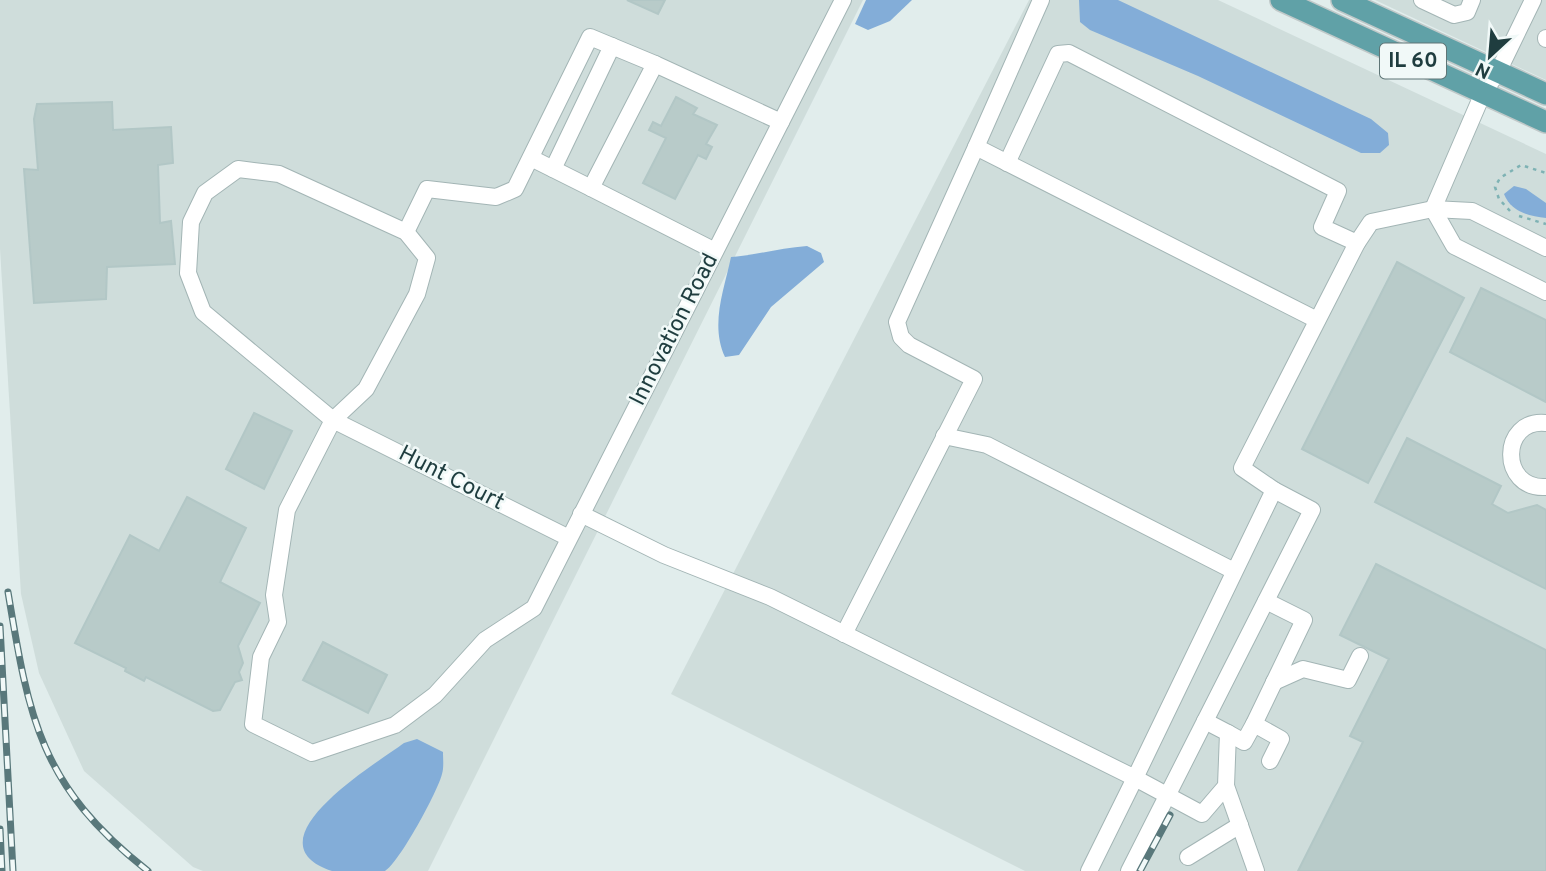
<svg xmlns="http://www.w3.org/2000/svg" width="1546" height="871" font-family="Overpass,sans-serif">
  <rect width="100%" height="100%" fill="#e1edec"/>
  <g fill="#cfdddb">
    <path d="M0,0H863L428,871H203L193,867L84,771L39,673L21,594L0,249Z"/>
    <path d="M1029,0H1218L1546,154V871H1025L671,694Z"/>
    <path d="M1375,0H1546V80Z"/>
  </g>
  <g fill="#83add8">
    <path d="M866,0H912L890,21L868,30L855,24Z"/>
    <path d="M1079,0H1118L1371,119L1388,133L1389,145L1380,153H1361L1198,76L1090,30L1080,22Z"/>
    <path d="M1514,186L1526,189L1546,203V218C1529,216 1511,212 1504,194Z"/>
    <path d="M807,246L821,253L824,262L771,307L739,355L725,357C710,325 724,290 731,257C757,255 780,248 807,246Z"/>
    <path d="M417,739L443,752C443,758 444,768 442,774C438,791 399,863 385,871C370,871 346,871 332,871C245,842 377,763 404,743Z"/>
  </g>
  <g fill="#b8cbc9" stroke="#b2c7c6" stroke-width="2">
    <path d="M627,0H665L658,14Z"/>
    <path d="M676,97L697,108L693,114L717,125L706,144L712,147L706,159L698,155L675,199L643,183L666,138L649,130L653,122L661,126Z"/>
    <path d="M112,102L113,130L171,127L173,163L158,165L160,223L171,221L175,264L107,267L106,299L34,303L24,169L38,170L34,119L37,104Z"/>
    <path d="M1397,262L1464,298L1368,483L1302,449Z"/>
    <path d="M1481,288L1546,320V402L1450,352Z"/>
    <path d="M254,413L292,431L264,489L226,469Z"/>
    <path d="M1407,438L1501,486L1492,504L1508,513L1537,505L1546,510V589L1375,502Z"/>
    <path d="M187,497L246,528L220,582L260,603L238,646L243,663L239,672L242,680L235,682L220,710L213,711L146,677L144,681L125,671L126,668L75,643L130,535L159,551Z"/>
    <path d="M1376,564L1546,650V871H1298L1363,742L1350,736L1389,659L1340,635Z"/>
    <path d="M323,642L387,675L368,713L303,680Z"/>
  </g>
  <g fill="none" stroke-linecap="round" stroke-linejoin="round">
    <g stroke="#a3b5b5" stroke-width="18">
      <g id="minor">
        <path d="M1041,0L976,147L1317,320"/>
        <path d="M1422,0L1454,15L1467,12L1472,0"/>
        <path d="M1546,38V39"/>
        <path d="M531,158L591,188"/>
        <path d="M1007,163L1058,54L1069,53L1338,191L1322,227L1357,243"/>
        <path d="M553,169L612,46"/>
        <path d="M1433,209L1483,93L1498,72L1533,0"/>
        <path d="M1433,209L1454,246L1546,292"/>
        <path d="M406,232L427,189L496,197L515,189L590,37L655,64"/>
        <path d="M715,251L591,188L655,64L781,122"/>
        <path d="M1546,423C1500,418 1499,490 1546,487"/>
        <path d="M944,436L987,445L1234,571"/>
        <path d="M581,514L664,555L770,597L1135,778L1274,490L1242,468L1357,243L1371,222L1433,209L1472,211L1546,248"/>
        <path d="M569,538L333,420L203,312L188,273L191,222L205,193L238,169L279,174L406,232L427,258L417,294L366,389L333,420L287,510L274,595L278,622L261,657L253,724L312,753L395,725L435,695L485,640L534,608L843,0"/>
        <path d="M844,634L974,379L909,345L901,337L897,322L976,147"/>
        <path d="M1274,682L1303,669L1348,680L1360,656"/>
        <path d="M1254,724L1304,620L1266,601"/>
        <path d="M1228,733L1244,742L1254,724L1281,739L1270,761"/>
        <path d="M1226,786L1256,871"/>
        <path d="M1188,857L1240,825"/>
        <path d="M1089,871L1135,778L1202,814L1226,786L1228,733L1205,721"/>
        <path d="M1129,871L1312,510L1274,490"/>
      </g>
    </g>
    <g stroke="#c0c9c9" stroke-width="24">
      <g id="major">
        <path d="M1281,0L1546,122"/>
        <path d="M1342,0L1546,94"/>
      </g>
    </g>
    <g stroke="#7eb2b4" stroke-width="2.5" stroke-dasharray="3.5 5" stroke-linecap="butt">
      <path d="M1510,211L1499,199L1495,187L1500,178L1521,165L1546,173"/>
      <path d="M1519,216L1546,224"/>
    </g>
    <use href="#minor" stroke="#fff" stroke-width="16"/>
    <use href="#major" stroke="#60a1a7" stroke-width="21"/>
    <g stroke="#59787b" stroke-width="7">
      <g id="rail">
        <path d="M8,592C29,719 40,786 148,871"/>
        <path d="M0,626L13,871"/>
        <path d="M0,829L2,871"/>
        <path d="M1140,871L1170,815"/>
      </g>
    </g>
    <use href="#rail" stroke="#f1f9f8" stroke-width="4.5" stroke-dasharray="13" stroke-linecap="butt"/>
  </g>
  <g text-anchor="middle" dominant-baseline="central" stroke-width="5" stroke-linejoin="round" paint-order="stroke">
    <rect fill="#f1f9f8" stroke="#5e7576" stroke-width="2" x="1380" y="43.5" width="66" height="35" rx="5"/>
    <g font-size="21" font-weight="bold" fill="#1f3d3f">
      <text x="1413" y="61">IL 60</text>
    </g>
    <g font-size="23" fill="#1f3d3f" stroke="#f1f9f8">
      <text transform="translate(675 330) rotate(-63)">Innovation Road</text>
      <text transform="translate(451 479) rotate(27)">Hunt Court</text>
    </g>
  </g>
  <g transform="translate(1490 56) rotate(206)" stroke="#f1f9f8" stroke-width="5" paint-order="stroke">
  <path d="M0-5L12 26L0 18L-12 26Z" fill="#1f3d3f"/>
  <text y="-10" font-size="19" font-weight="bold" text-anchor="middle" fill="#1f3d3f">N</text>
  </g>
</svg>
